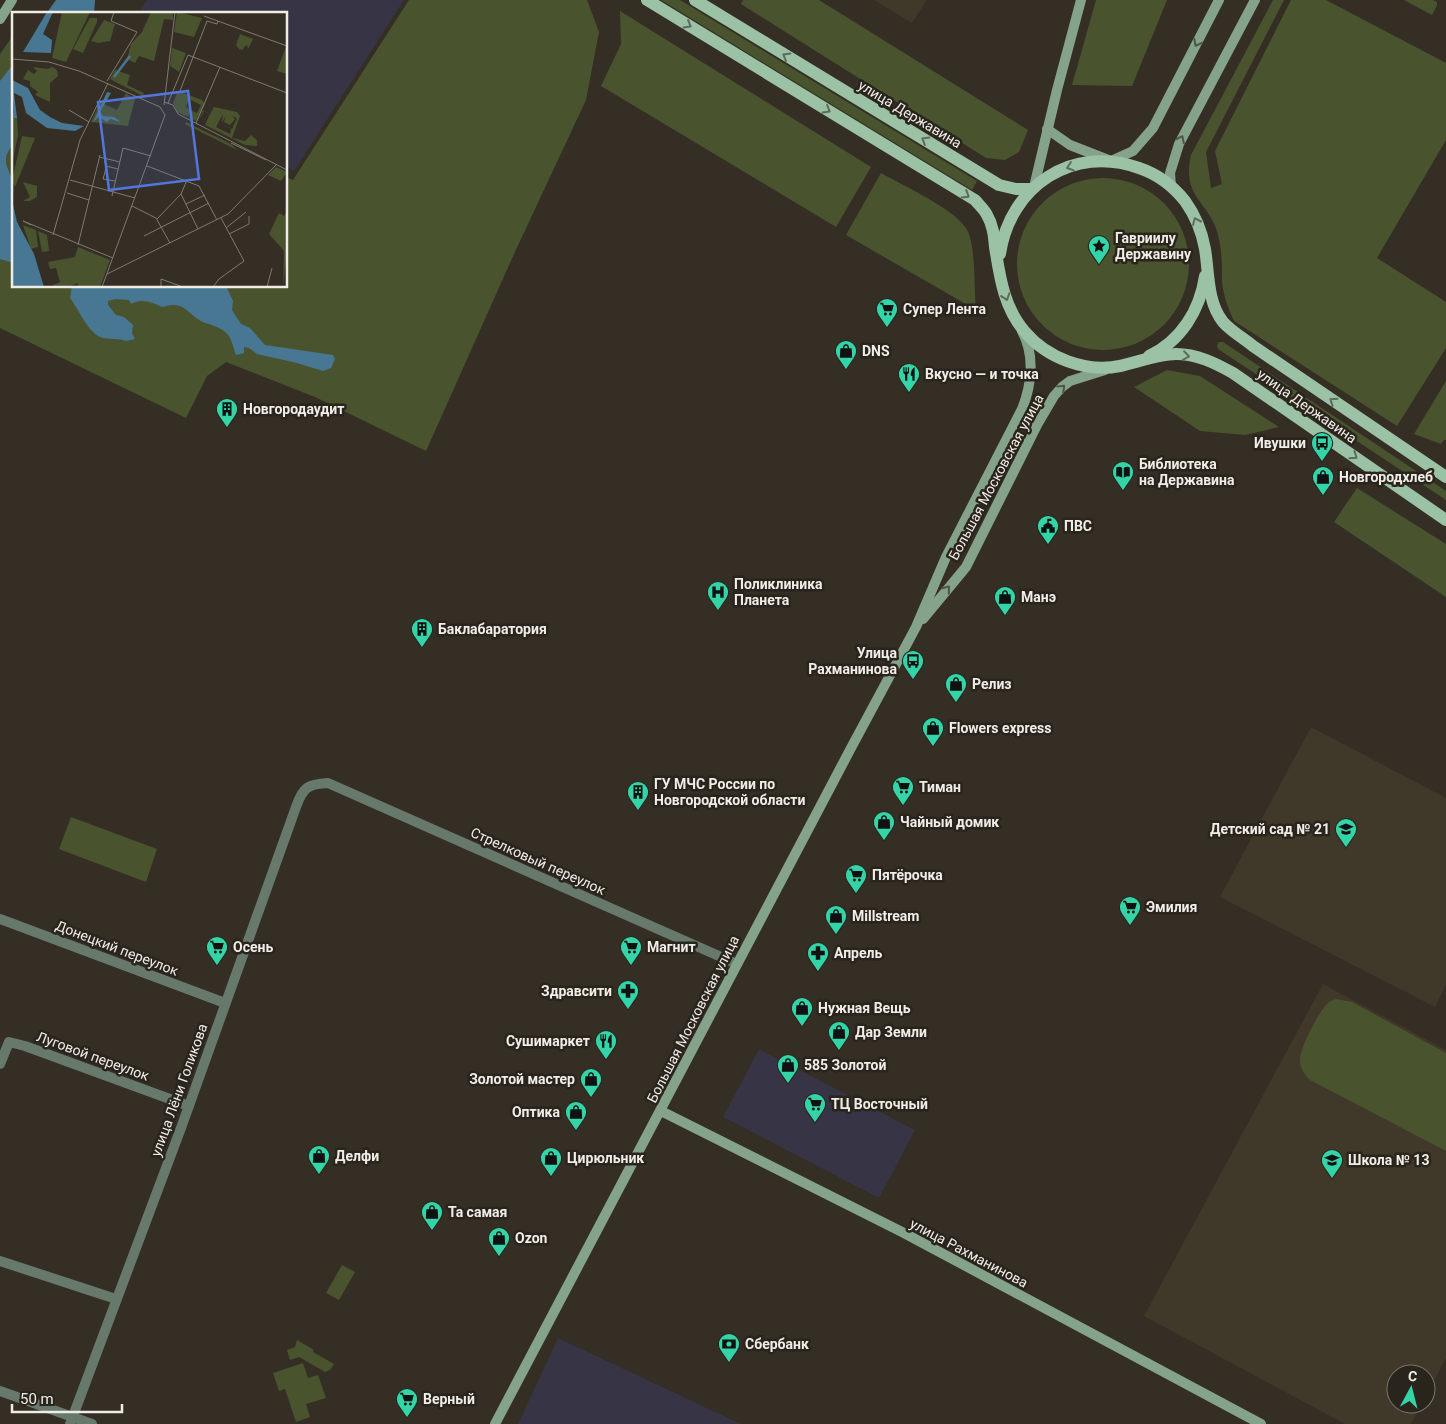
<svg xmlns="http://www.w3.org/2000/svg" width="1446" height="1424" font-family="Roboto,sans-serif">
  <rect width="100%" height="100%" fill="#342e25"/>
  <g fill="#373445">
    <path d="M147,0H404L294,171L286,166V14H138Z"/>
    <path d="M759,1049L915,1130L879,1198L723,1117Z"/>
    <path d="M558,1338L741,1424H518Z"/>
  </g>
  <g fill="#403829">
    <path d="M874,0H927L912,23Z"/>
    <path d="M1311,727L1446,798V985L1435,1007L1220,897Z"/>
    <path d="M1323,984L1446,1050V1358L1426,1396V1374H1396V1404H1421L1411,1424H1345L1144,1316Z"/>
  </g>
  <g fill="#49542e">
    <path d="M409,0H587L599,32L586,100L514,254L426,451L315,397L226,362L207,376L186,418L0,328V54L14,34V286H286V177L293,180Z"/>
    <path d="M661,0H680L977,181L972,190Z"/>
    <path d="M743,0H819L1028,130L1019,152L1005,160L986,158L741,4Z"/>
    <path d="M1096,0H1167L1132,86L1072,85Z"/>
    <path d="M1273,0H1284L1206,152L1211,188L1222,184L1215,151L1291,0H1326L1446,63V140L1377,258L1446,302V348L1397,426L1234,321C1228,308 1223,295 1222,281C1222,266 1222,250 1218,235C1210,202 1181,198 1191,155Z"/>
    <path d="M1404,0H1433L1437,2V5L1432,15Z"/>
    <path d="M620,11L871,167L836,227L601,86L621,44Z"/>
    <path d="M881,173C902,185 957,210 967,230C976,245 974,291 976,310L846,235Z"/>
    <circle cx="1103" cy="264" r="86"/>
    <path d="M1219,342H1223L1446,491V500L1218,349L1217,345Z"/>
    <path d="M1167,370L1200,376L1279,427L1245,435L1200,431L1134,387Z"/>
    <path d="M1446,381V440H1444L1441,444L1414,434Z"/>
    <path d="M1357,488L1446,544V597L1334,522Z"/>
    <path d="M71,817L157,849L146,882L59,849Z"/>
    <path d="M1336,999L1352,1002L1446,1053V1151L1310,1080C1304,1074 1300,1068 1300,1059C1300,1048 1320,1009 1329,1002C1331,1001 1334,1000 1336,999Z"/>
    <path d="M342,1265L355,1272L339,1300L326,1293Z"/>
    <path d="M297,1340L314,1350L313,1352L334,1364L330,1370L325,1372L299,1357L290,1360L287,1350L295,1347Z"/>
    <path d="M303,1363L308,1378L318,1375L326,1398L306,1404L310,1417L296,1422L285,1389L279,1391L273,1373Z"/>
  </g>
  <g fill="#487794">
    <path d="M56,0H95L94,14H46Z"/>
    <path d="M14,63V141L6,156V164L14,185V263L0,259V81Z"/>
    <path d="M72,286H226L233,301L232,310L241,324L250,328L265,345L333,355L335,359L331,368L323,371L297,363L257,354L249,348L244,347V353L236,355C234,349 232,341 229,336C222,326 211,326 201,321C185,312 185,300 162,307C152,302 141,298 131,304L129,300L115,299L108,301V305L116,315L124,317L133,325L132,333L135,339L126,341C118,338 111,340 103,338C88,334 79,309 70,298Z"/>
  </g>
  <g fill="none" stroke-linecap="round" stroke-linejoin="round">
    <g stroke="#66796a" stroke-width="10">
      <path d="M0,919L225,1003"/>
      <path d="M0,1064L9,1042L25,1046L189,1106"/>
      <path d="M0,1261L116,1299"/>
      <path d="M0,1391L92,1424"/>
      <path d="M70,1424L181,1128L296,807C303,787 308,784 328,783L737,964"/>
    </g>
    <g stroke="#85a28b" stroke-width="10">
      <path d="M0,19L12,0"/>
      <path d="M1047,129L1070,145L1111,161L1133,151L1153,128L1219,0"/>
      <path d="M1171,186L1170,173L1179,144L1255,0"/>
      <path d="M1034,187L1057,90L1081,0"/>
      <path d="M923,619L966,567L1037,425L1054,396L1062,387L1070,381L1105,370"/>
      <path d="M661,1111L904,1233L1261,1424"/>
      <path d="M495,1424L851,748L916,627L946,557L1022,409C1032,384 1035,355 1022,331"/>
    </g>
    <g stroke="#9cc2a5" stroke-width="12">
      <path d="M647,0L975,200C979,205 984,209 987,215C993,225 994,236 995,247C1000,278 1004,308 1025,332C1047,358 1086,373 1120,366C1138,362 1159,354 1176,354C1197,354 1215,363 1233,373L1446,520"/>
      <path d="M695,0L999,185L1016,189H1031"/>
      <path d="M1000,254C1010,186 1073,144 1139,168C1157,174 1173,186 1185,201C1195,215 1202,232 1205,249C1209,273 1207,302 1223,322C1231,331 1243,338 1253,346L1446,477"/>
      <path d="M1149,356C1181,341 1200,310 1205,276"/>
    </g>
  </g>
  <defs><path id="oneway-chevron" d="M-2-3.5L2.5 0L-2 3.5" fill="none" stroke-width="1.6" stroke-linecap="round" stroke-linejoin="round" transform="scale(1.25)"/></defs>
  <g stroke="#5d6c5a">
    <use href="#oneway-chevron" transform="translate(688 25) rotate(31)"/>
    <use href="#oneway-chevron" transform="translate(786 56) rotate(-149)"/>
    <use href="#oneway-chevron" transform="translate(827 110) rotate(31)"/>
    <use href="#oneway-chevron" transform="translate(925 140) rotate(-149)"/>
    <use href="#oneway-chevron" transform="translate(1070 167) rotate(161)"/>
    <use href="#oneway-chevron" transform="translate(966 195) rotate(32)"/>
    <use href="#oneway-chevron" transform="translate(1196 221) rotate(-114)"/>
    <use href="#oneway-chevron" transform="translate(1006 297) rotate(71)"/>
    <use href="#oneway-chevron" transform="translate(1186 356) rotate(8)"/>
    <use href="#oneway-chevron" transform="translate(1333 401) rotate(-146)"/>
    <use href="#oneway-chevron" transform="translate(1354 456) rotate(35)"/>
  </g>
  <g stroke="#4e5748">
    <use href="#oneway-chevron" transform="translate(1197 43) rotate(118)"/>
    <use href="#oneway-chevron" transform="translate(1181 139) rotate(-64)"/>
    <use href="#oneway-chevron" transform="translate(1062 388) rotate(-43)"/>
    <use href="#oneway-chevron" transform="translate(947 589) rotate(-51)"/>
  </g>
  <defs>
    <g id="sight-pin" transform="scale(1.125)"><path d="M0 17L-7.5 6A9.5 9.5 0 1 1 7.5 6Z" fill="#32d4a8" stroke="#2a251c"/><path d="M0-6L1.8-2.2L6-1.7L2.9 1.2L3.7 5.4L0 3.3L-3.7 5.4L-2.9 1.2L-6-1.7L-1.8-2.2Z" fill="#111"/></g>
    <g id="supermarket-pin" transform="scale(1.125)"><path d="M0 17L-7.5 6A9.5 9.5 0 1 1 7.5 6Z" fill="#32d4a8" stroke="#2a251c"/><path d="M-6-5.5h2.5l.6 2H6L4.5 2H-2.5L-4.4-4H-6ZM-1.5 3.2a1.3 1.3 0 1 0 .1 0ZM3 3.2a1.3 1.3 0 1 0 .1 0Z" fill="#111"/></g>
    <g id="shop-pin" transform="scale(1.125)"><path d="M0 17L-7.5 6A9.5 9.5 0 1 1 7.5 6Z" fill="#32d4a8" stroke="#2a251c"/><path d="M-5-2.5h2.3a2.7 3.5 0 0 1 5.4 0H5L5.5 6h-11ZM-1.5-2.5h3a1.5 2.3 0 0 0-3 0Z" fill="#111"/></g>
    <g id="restaurant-pin" transform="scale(1.125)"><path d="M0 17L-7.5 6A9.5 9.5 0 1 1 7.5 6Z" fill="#32d4a8" stroke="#2a251c"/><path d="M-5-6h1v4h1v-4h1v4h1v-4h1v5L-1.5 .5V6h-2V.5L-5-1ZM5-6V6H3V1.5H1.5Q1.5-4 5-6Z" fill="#111"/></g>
    <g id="building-pin" transform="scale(1.125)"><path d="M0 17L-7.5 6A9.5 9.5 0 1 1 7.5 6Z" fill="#32d4a8" stroke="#2a251c"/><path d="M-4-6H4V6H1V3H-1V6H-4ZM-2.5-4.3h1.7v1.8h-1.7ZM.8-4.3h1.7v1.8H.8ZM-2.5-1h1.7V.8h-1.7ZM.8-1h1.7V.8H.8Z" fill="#111"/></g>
    <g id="bus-pin" transform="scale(1.125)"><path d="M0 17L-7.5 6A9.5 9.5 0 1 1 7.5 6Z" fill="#32d4a8" stroke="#2a251c"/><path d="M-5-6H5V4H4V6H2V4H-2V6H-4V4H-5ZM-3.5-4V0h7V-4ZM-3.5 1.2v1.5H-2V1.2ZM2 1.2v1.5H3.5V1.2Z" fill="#111"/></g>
    <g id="library-pin" transform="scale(1.125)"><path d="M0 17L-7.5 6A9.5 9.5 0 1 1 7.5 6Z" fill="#32d4a8" stroke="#2a251c"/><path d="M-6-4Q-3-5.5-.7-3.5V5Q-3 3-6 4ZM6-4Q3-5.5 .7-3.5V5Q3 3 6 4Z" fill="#111"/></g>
    <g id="civic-pin" transform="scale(1.125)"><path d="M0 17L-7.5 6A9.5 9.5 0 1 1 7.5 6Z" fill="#32d4a8" stroke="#2a251c"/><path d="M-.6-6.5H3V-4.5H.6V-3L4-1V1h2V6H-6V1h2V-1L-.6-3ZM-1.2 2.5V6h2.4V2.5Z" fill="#111"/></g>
    <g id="hospital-pin" transform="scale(1.125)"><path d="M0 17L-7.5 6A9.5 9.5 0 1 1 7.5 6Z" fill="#32d4a8" stroke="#2a251c"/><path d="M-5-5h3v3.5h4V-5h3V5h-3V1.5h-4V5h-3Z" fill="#111"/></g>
    <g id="school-pin" transform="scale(1.125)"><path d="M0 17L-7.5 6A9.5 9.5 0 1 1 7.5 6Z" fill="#32d4a8" stroke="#2a251c"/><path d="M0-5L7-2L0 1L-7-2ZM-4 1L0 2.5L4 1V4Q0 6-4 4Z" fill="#111"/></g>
    <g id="pharmacy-pin" transform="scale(1.125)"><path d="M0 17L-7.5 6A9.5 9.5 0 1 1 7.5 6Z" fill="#32d4a8" stroke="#2a251c"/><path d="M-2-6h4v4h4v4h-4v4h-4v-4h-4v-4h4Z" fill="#111"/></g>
    <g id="bank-pin" transform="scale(1.125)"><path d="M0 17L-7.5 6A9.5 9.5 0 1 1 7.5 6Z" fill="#32d4a8" stroke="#2a251c"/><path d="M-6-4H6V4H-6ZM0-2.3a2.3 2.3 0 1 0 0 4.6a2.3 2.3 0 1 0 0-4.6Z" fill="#111"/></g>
  </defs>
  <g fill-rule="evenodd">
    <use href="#sight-pin" x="1099" y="246"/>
    <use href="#supermarket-pin" x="887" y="309"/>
    <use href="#shop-pin" x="846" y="351"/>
    <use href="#restaurant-pin" x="909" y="374"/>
    <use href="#building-pin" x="227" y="409"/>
    <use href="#bus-pin" x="1322" y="443"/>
    <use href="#library-pin" x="1123" y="472"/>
    <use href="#shop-pin" x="1323" y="477"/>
    <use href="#civic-pin" x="1048" y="526"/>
    <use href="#hospital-pin" x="718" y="592"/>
    <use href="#shop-pin" x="1005" y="597"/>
    <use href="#building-pin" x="422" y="629"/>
    <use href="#bus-pin" x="913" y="661"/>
    <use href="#shop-pin" x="956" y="684"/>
    <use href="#shop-pin" x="933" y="728"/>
    <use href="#supermarket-pin" x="903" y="787"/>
    <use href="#building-pin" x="638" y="792"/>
    <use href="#shop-pin" x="884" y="822"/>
    <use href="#school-pin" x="1346" y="829"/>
    <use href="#supermarket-pin" x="856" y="875"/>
    <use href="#supermarket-pin" x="1130" y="907"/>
    <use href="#shop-pin" x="836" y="916"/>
    <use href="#supermarket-pin" x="217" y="947"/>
    <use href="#supermarket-pin" x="631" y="947"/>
    <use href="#pharmacy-pin" x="818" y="953"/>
    <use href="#pharmacy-pin" x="628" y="991"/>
    <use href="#shop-pin" x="802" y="1008"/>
    <use href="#shop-pin" x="839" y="1032"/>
    <use href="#restaurant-pin" x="606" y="1041"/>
    <use href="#shop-pin" x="788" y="1065"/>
    <use href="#shop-pin" x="591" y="1079"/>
    <use href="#supermarket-pin" x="815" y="1104"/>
    <use href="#shop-pin" x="576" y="1112"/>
    <use href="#shop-pin" x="319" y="1156"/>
    <use href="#shop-pin" x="551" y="1158"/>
    <use href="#school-pin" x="1332" y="1160"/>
    <use href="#shop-pin" x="432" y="1212"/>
    <use href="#shop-pin" x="499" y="1238"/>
    <use href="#bank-pin" x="729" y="1344"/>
    <use href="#supermarket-pin" x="407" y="1399"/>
  </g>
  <g text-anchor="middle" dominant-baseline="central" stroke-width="5" stroke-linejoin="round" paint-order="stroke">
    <g font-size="14" fill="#f0ece6" stroke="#2a251c">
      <text transform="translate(910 114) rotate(31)">улица Державина</text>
      <text transform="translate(1307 406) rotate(35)">улица Державина</text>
      <text transform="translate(996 477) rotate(-62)">Большая Московская улица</text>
      <text transform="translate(538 861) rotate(24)">Стрелковый переулок</text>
      <text transform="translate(117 948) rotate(21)">Донецкий переулок</text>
      <text transform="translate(693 1019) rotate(-63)">Большая Московская улица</text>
      <text transform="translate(93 1056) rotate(20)">Луговой переулок</text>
      <text transform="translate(179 1090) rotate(-70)">улица Лёни Голикова</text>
      <text transform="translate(969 1253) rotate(28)">улица Рахманинова</text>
    </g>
    <g font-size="14" font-weight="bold" fill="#f0ece6" stroke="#2a251c" text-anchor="start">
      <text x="1115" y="238">Гавриилу<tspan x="1115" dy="16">Державину</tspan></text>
      <text x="903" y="309">Супер Лента</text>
      <text x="862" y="351">DNS</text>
      <text x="925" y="374">Вкусно — и точка</text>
      <text x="243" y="409">Новгородаудит</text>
      <text x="1306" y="443" text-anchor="end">Ивушки</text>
      <text x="1139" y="464">Библиотека<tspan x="1139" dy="16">на Державина</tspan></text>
      <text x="1339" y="477">Новгородхлеб</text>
      <text x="1064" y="526">ПВС</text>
      <text x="734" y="584">Поликлиника<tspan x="734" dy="16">Планета</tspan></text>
      <text x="1021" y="597">Манэ</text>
      <text x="438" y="629">Баклабаратория</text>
      <text x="897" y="653" text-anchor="end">Улица<tspan x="897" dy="16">Рахманинова</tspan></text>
      <text x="972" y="684">Релиз</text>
      <text x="949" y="728">Flowers express</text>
      <text x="654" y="784">ГУ МЧС России по<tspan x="654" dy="16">Новгородской области</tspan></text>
      <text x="919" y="787">Тиман</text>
      <text x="900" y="822">Чайный домик</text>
      <text x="1330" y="829" text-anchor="end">Детский сад № 21</text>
      <text x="872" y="875">Пятёрочка</text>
      <text x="1146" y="907">Эмилия</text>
      <text x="852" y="916">Millstream</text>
      <text x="233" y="947">Осень</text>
      <text x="647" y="947">Магнит</text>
      <text x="834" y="953">Апрель</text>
      <text x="612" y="991" text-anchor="end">Здравсити</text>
      <text x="818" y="1008">Нужная Вещь</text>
      <text x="855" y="1032">Дар Земли</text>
      <text x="590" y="1041" text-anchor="end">Сушимаркет</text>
      <text x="804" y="1065">585 Золотой</text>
      <text x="575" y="1079" text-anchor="end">Золотой мастер</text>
      <text x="831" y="1104">ТЦ Восточный</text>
      <text x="560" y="1112" text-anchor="end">Оптика</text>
      <text x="335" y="1156">Делфи</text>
      <text x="567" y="1158">Цирюльник</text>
      <text x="1348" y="1160">Школа № 13</text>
      <text x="448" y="1212">Та самая</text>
      <text x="515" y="1238">Ozon</text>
      <text x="745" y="1344">Сбербанк</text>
      <text x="423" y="1399">Верный</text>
    </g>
  </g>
  <g transform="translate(12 12)">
    <rect width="275" height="275" fill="#342e25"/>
    <path d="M50,0H78L54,50L40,46ZM139,0H161V8L152,7L142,49L127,44L123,51L115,47L119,32L130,20ZM165,0L190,6L182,25L162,20ZM78,6H85V10L71,41L61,37ZM92,8L103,12L98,29L86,31L79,29ZM228,22L241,27L236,37L235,33L232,35L234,29L231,38L227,37L230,40L224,33ZM274,35L275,36V62L265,59ZM160,36L174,41L167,60L158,54ZM21,55L36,57L40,55L45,58L46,64L38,71V90L23,83L26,80L18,74V69L11,67L16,58L22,62L25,59ZM103,58L118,63L115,73L132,81L131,84L98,67ZM166,79L190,88L193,92L184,109L177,106L180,99L185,101L189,93L177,87L174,95L180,98L176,105L165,100L161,91ZM114,81L123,87L116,114L79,110L88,90L105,98ZM202,95L225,100L228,104L220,126L233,129L239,123L245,128V134L233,133L193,113L198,102L192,99L186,109L191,98L198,102ZM211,102L210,111L214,103L212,110L218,113L223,107L220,104L225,106L220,117L211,113L219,117L218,122L204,115ZM0,99L5,106L6,123L0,152ZM174,110L219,132L225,138L173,112ZM10,124L23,126L3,175L0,169ZM264,155L275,160L269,169L256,163ZM11,170L25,174V185L18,189H11L18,185ZM275,199V239L271,275L272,239L257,222L267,201L272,204ZM11,213L24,218L26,235L19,237ZM26,219L35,223L37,239L30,240ZM66,235L98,248L88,275H65L66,271L56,275H37L48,270L44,256L38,257L36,250L63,245Z" fill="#49542e" fill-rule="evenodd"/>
    <path d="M35,0H41L31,22L40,28L39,41L11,40ZM0,68L16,76L28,98L38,105L50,111L72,114L63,119L35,116L14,101L10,85L2,81L5,106H2ZM95,80L99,81L88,100L91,104L102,105L109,110L98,107L95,110L87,105L81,110ZM0,188L5,210L22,242L32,275H0Z" fill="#487794"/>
    <path fill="none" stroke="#487794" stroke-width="2.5" d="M102,65L118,44"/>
    <path fill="none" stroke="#7f7a72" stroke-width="1" d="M192,4L275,34M0,47L37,50L67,59L148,95L153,103L90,275M95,69L125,20L99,9L102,0M168,79L195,9L205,12L206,9M152,90L161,93L166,102L275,158M156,91L176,43L275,81M152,93L163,0M57,98L77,110M184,111L208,55M219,131L254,148M87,145L108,150M135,154L187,174L205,208M58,168L123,186M103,169L91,167L93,160L94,154L106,157M55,181L77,188M169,182L186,217M100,184L111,136L139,144M174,192L193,183M120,194L144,206L158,231M145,207L169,182L175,168M19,213L11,209L101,246M214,216L234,200M217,222L237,212V204M41,223L68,128L96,71M132,224L197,191M66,233L88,143M95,262L216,202L265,152M149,275V267L171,275M201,275L207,267L232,249L209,206M255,275L260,256"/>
    <path fill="#5276dc" fill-opacity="0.15" stroke="#5276dc" stroke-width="2.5" d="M176,79L187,167L97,178L86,90Z"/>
    <rect width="275" height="275" fill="none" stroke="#f0ece6" stroke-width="2.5"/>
  </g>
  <g transform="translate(1411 1389) rotate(7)"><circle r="24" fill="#2a251c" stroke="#79756d"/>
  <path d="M0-4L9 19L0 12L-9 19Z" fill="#32d4a8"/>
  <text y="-8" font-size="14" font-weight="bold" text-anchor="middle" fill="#f0ece6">С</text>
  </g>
  <path d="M12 1404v8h110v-8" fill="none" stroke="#f0ece6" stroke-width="2.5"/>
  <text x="20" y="1404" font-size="15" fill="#f0ece6" stroke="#2a251c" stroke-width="4" paint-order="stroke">50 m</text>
</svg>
